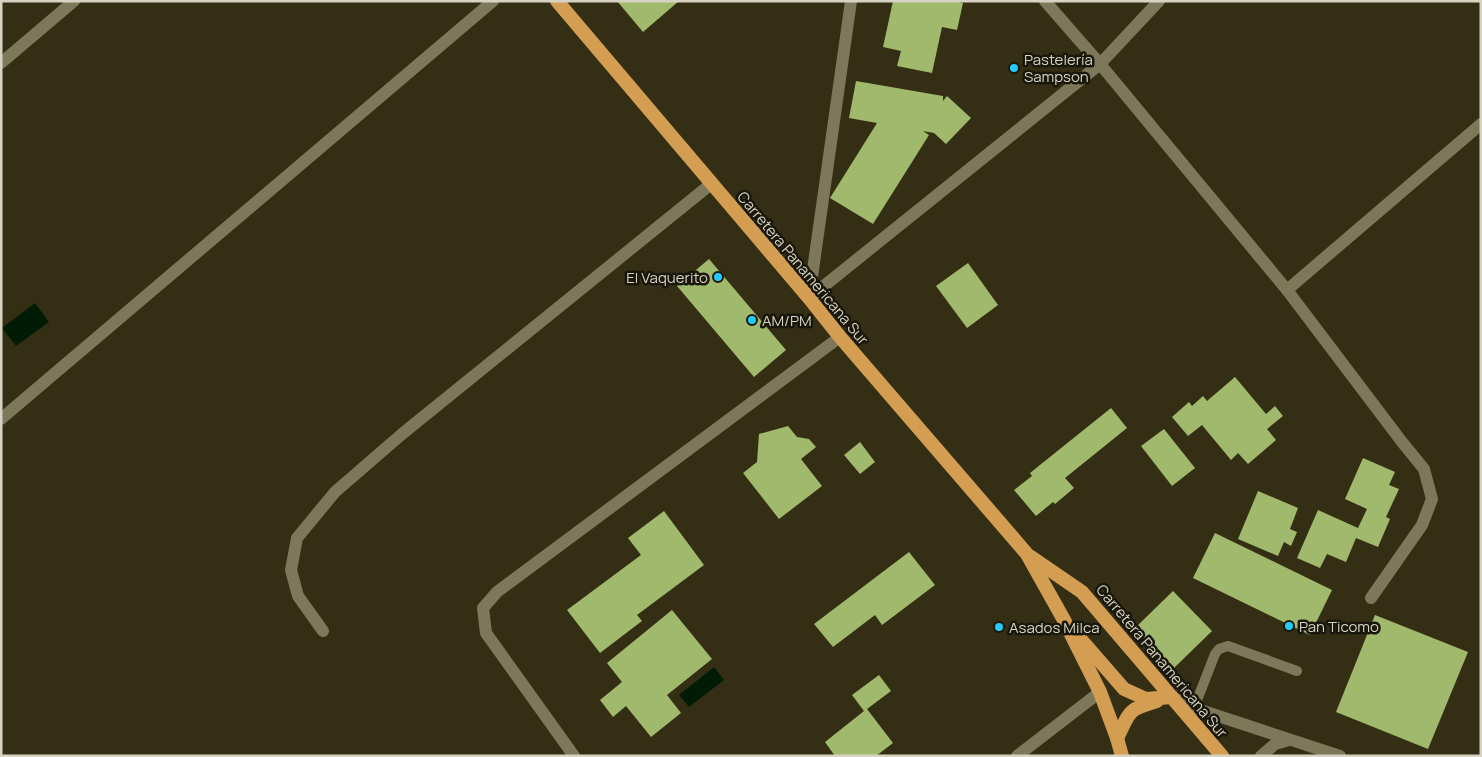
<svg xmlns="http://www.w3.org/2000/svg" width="1482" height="757" font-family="Manrope,sans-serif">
  <rect width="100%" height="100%" fill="#342f14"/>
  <g fill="#001c04">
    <path d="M35,303L49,322L16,346L2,328Z"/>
    <path d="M714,667L724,680L689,707L679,695Z"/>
  </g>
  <g fill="#a1b96d">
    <path d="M617,1H679L643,32Z"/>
    <path d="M893,1H954L963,3L957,30L942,27L932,73L897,66L901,51L883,47Z"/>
    <path d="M856,81L943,96V101L947,96L971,118L946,144L934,133L923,131L929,135L873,224L830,198L877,123L849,118Z"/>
    <path d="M709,259L786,350L754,377L677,286Z"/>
    <path d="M968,263L998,305L967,328L936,286Z"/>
    <path d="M1235,377L1266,414L1275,406L1283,416L1267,429L1276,440L1248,464L1238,453L1231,460L1202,425L1188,436L1172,417L1189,402L1192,406L1203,396L1207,401Z"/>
    <path d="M1111,408L1127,428L1065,478L1074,488L1055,504L1053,502L1036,516L1014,490L1032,476L1030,473Z"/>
    <path d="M788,426L797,437L809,439L816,447L801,459L822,486L779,519L743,473L757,462L759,434Z"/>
    <path d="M1164,429L1195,468L1172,486L1141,446Z"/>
    <path d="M860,442L875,462L860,474L844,455Z"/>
    <path d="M1363,458L1395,472L1389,485L1399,489L1386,517L1390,519L1378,547L1356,538L1346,562L1327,554L1320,568L1297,558L1318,510L1358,528L1367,509L1345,499Z"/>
    <path d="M1258,491L1298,508L1290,529L1297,532L1291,546L1284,542L1278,556L1238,539Z"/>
    <path d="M664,511L704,565L637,615L642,621L600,653L567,610L641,555L628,538Z"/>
    <path d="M1215,533L1332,590L1310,635L1193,578Z"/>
    <path d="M909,552L935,585L882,625L875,615L833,647L814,624Z"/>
    <path d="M1173,591L1212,631L1174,668L1135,628Z"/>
    <path d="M672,610L712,659L667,695L681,713L651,737L626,706L613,717L600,700L622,682L607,663Z"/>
    <path d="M1375,615L1468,652L1428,749L1336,712Z"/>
    <path d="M879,675L891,691L867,709L893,743L876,756H835L825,742L864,711L852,695Z"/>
  </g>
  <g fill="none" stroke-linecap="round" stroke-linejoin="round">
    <path stroke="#7e785b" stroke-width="10" d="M1194,708L1215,654L1219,649L1228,646L1297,671"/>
    <g stroke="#7e785b" stroke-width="12">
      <path d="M1045,1L1100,64L1287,290L1402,442L1424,469L1432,499L1422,525L1371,598"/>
      <path d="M1,63L74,1"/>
      <path d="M1287,290L1481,124"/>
      <path d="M809,298L1100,64L1159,1"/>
      <path d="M809,298L851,1"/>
      <path d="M1,419L493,1"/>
      <path d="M323,631L298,596L291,570L297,538L335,492L402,434L711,184"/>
      <path d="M1172,697L1194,708L1340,756"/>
      <path d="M574,756L486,633L483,608L497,592L840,337"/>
      <path d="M1017,756L1100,692"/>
      <path d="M1261,756L1275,744L1289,740"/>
    </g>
    <g stroke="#d49e52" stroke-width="14">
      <path d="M557,1L809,298L840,337L1027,554L1064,620L1100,692L1117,738L1122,756"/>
      <path d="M1031,557L1082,592L1222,756"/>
      <path d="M1077,635L1124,689L1146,699L1172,697"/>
      <path d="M1117,738C1131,710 1127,710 1157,701"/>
    </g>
  </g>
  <g fill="#24c9fe" stroke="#19170b" stroke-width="2">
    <circle cx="1014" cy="68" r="5"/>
    <circle cx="718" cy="277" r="5"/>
    <circle cx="752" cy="320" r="5"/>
    <circle cx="1289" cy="626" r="5"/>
    <circle cx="999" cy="627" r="5"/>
  </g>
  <g text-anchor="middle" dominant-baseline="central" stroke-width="5" stroke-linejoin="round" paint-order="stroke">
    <g font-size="15" fill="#d6d3c3" stroke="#19170b" text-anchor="start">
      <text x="1024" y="59">Pastelería<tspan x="1024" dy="17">Sampson</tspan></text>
      <text x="708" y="277" text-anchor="end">El Vaquerito</text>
      <text x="762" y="320">AM/PM</text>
      <text x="1299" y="626">Pan Ticomo</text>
      <text x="1009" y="627">Asados Milca</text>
    </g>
    <g font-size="15" fill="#d6d3c3" stroke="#19170b">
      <text transform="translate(803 268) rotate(50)">Carretera Panamericana Sur</text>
      <text transform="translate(1162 661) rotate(50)">Carretera Panamericana Sur</text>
    </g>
  </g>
  <rect width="1482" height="757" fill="none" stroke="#d6d3c3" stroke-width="5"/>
</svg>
